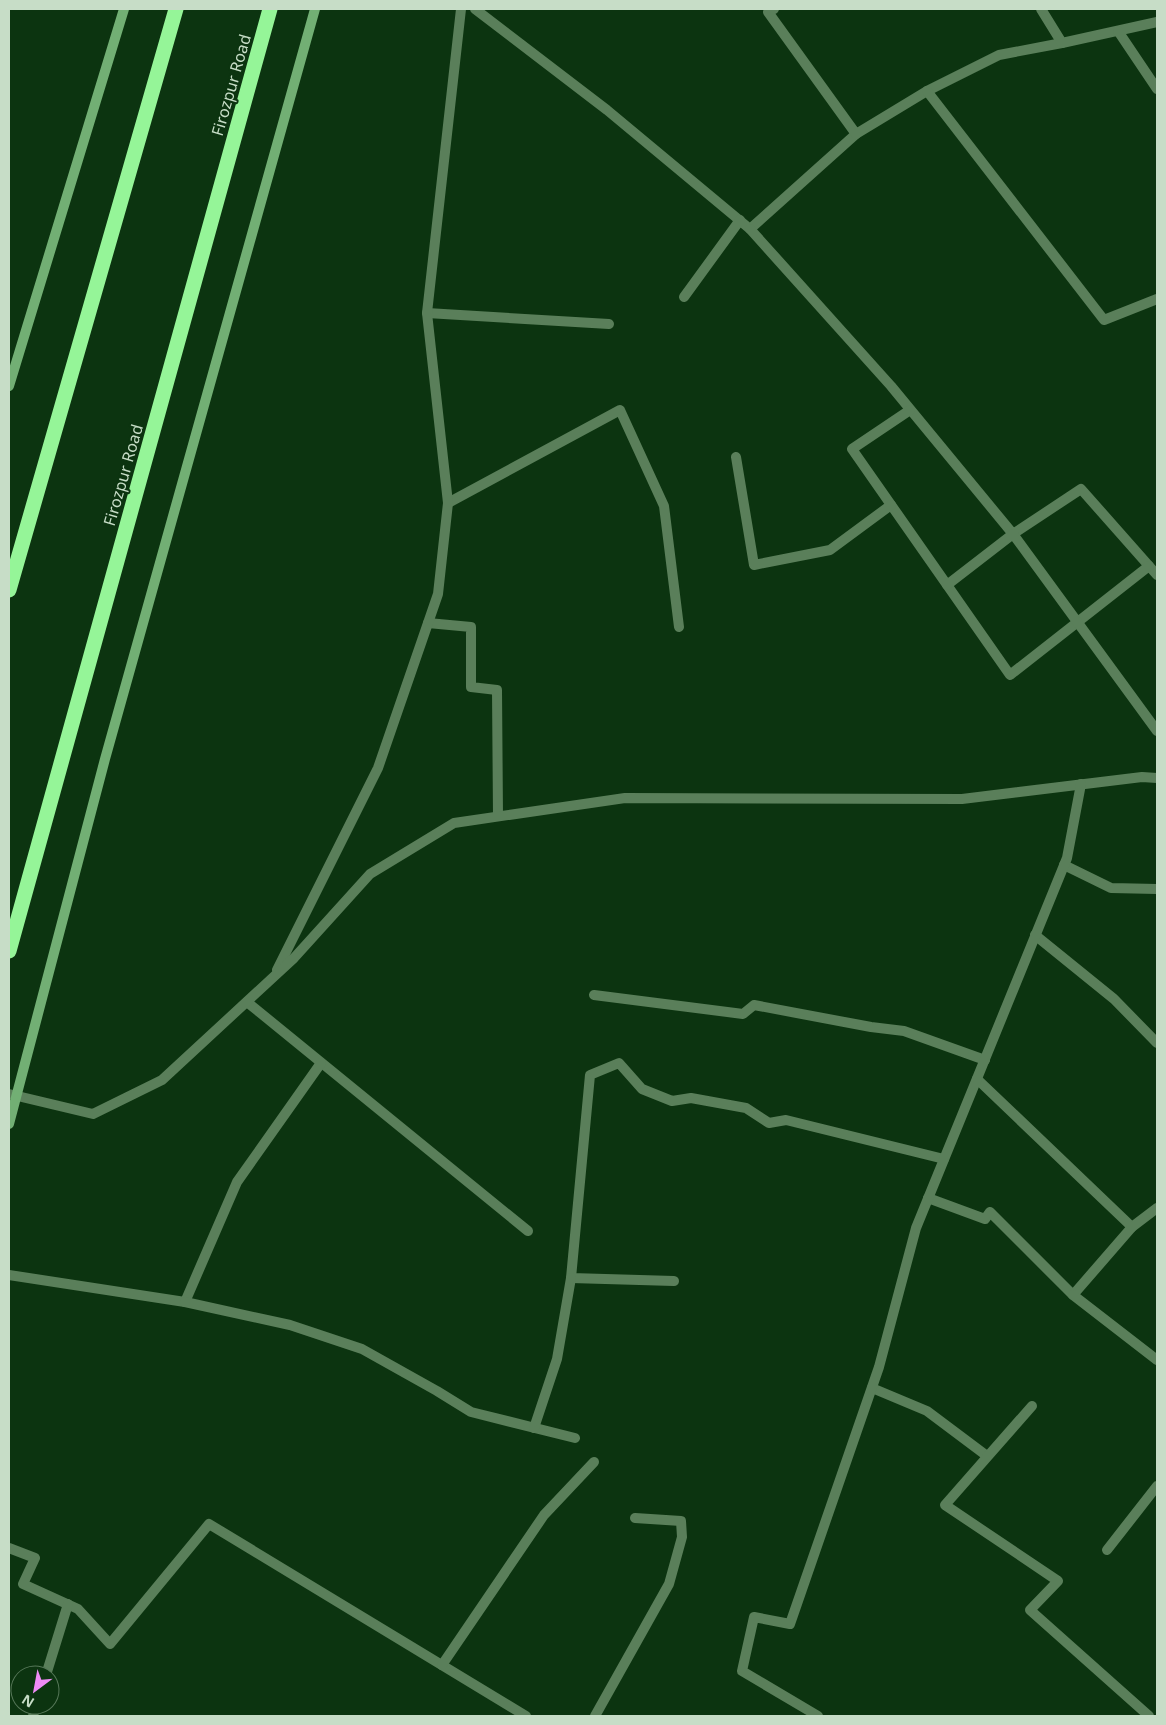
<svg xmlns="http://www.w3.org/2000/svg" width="1166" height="1725" font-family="'Noto Sans',sans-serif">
  <rect width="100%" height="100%" fill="#0c3410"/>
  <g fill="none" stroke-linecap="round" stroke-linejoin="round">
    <g stroke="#5a7f5a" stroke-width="10">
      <path d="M475,9L607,110L750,229L856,134"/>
      <path d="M774,9L768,12L856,134L927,91L999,55L1062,43"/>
      <path d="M1041,9L1062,43L1157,22"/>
      <path d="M1118,31L1157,89"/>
      <path d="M927,91L1104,320L1157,299"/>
      <path d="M750,229L891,386L1013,534L1081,489L1157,575"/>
      <path d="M684,297L740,220"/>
      <path d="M427,313L609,324"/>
      <path d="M910,410L852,449L1010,675L1149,566"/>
      <path d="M736,457L754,565L830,550L891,505"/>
      <path d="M448,503L620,410L664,506L679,627"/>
      <path d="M947,585L1013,534L1157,731"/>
      <path d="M428,623L471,627V687L497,690L498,816"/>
      <path d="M1064,865L1111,888L1157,889"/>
      <path d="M1035,935L1114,999L1157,1043"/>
      <path d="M277,970L378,768L438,594L448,503L427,313L461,9"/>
      <path d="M594,995L743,1014L754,1005L871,1027L904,1031L985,1060"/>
      <path d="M247,1002L528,1231"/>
      <path d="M977,1079L1132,1227"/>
      <path d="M9,1094L93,1114L162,1080L294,958L370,874L454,823L625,798L962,799L1142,777L1157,778"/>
      <path d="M928,1198L985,1219L990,1212L1073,1295L1132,1227L1157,1208"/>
      <path d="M9,1275L185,1302L237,1182L321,1063"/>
      <path d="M674,1281L571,1278L590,1075L619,1063L642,1089L672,1101L691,1098L746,1108L769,1123L786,1120L944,1159"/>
      <path d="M1073,1295L1157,1360"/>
      <path d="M185,1302L290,1325L362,1349L437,1391L471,1412L575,1438"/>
      <path d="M872,1388L927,1411L987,1456"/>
      <path d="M1032,1406L945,1505L1058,1581L1030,1610L1149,1716"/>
      <path d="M534,1428L557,1359L571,1278"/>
      <path d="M9,1548L35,1558L23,1584L78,1609L110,1644L209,1524L526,1716"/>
      <path d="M1107,1550L1157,1486"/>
      <path d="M442,1665L544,1515L594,1462"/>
      <path d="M46,1675L68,1604"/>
      <path d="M33,1716L36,1705"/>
      <path d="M595,1716L669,1584L682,1537L681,1521L635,1518"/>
      <path d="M818,1716L742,1671L754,1617L790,1624L879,1367L916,1228L1067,858L1081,784"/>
    </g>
    <g stroke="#72af74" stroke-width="10">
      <path d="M9,386L124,9"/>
      <path d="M9,1124L105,759L315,9"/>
    </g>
    <g stroke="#95f598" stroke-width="15">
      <path d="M9,590L176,9"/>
      <path d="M9,951L270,9"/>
    </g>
  </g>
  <g text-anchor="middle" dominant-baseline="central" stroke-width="4" stroke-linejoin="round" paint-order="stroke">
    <g font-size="16" fill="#c7ddc7" stroke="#0c3410">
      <text transform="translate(231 85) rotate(-74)">Firozpur Road</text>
      <text transform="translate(123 475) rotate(-74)">Firozpur Road</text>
    </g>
  </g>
  <rect width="1166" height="1725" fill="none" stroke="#c7ddc7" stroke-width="20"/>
  <g transform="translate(35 1690) rotate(212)"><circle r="24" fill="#0c3410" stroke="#577859"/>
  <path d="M0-4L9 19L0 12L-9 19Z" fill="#ef8bf6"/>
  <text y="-8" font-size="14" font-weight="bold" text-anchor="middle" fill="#c7ddc7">N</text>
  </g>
</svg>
